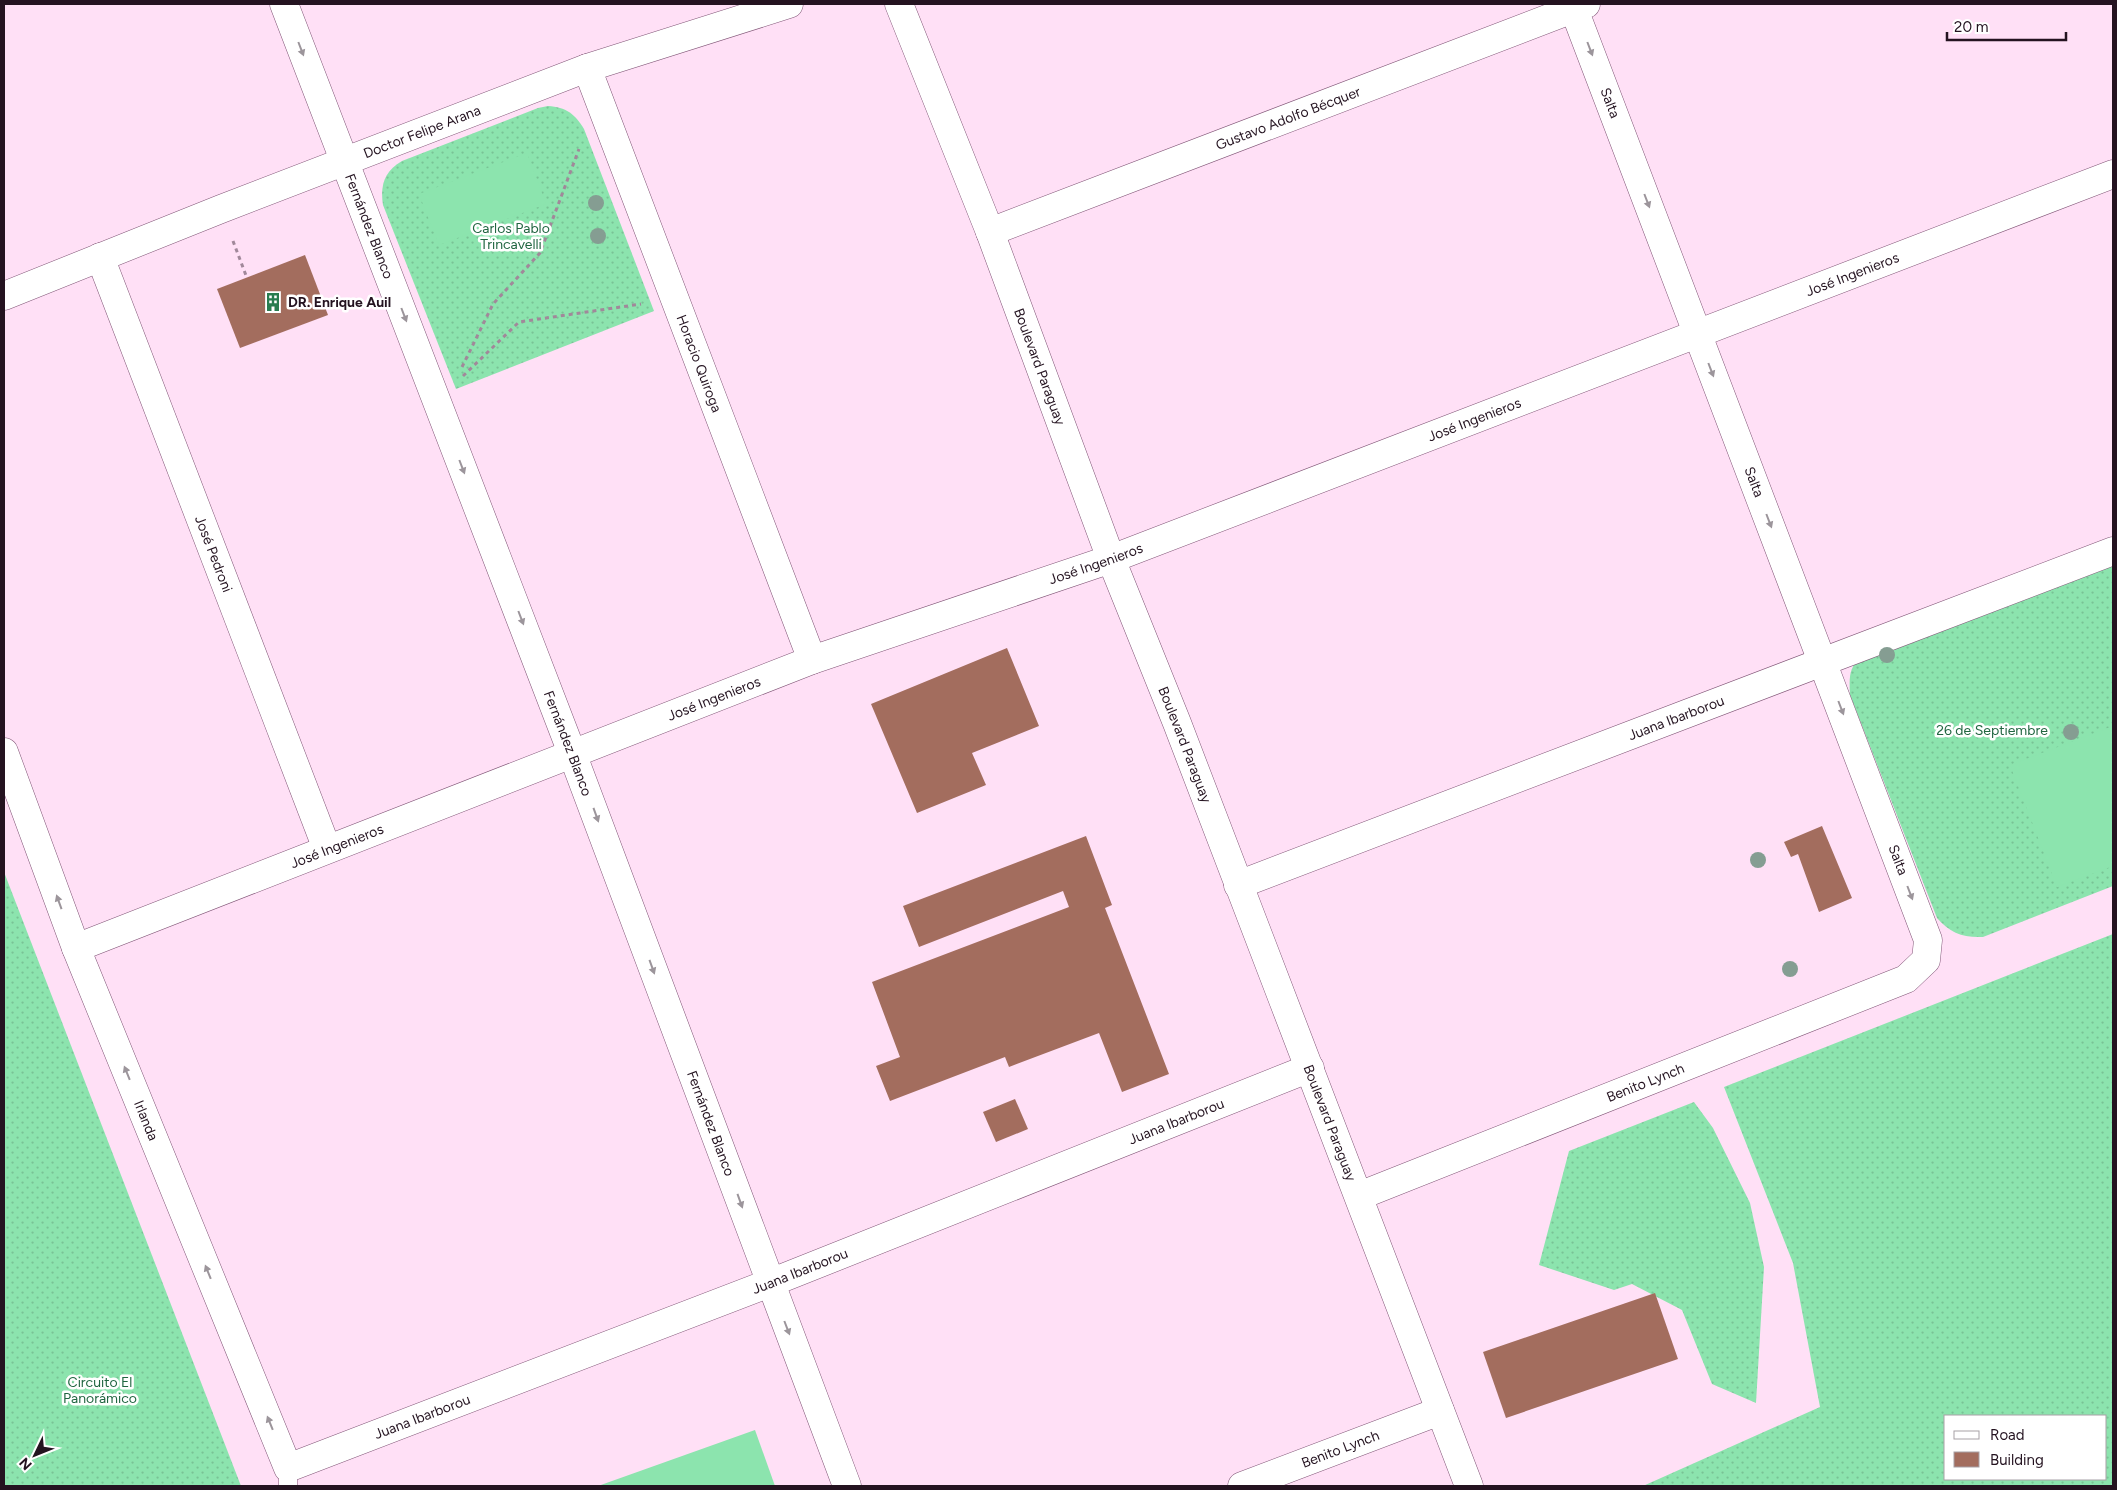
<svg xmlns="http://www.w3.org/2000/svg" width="2117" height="1490" font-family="Figtree,sans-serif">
  <defs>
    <pattern id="grass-dots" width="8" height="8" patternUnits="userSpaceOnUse" patternTransform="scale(1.25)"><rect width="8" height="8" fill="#8ce4ae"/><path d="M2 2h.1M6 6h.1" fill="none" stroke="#79c395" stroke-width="1.8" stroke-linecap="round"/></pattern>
  </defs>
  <rect width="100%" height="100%" fill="#ffe0f6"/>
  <g fill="url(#grass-dots)" fill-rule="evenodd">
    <path d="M548,106C566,107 575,114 584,129L654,311L456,389L383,205C380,186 384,171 402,161L538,108Z"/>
    <path d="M2113,554V886L1983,937C1963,938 1950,933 1937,918L1850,695C1849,676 1849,669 1861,655Z"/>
    <path d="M4,872L241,1486H4Z"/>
    <path d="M2113,934V1486H1643L1820,1407L1793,1263L1724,1087ZM1946,1416H2106V1479H1946Z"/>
    <path d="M1694,1102L1713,1128L1750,1203L1764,1267L1756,1403L1712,1384L1682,1310L1632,1284L1614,1290L1539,1265L1569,1151Z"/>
  </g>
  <g fill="#8ce4ae">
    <path d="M527,153L546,204L439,245L419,194Z"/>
    <path d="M2113,726V866L2057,887L2010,765Z"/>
    <path d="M755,1430L775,1486H598Z"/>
  </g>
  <g fill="#a36d5e">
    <path d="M305,255L328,315L240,348L217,289Z"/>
    <path d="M1007,648L1039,726L972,753L986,785L917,813L871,704Z"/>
    <path d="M1822,826L1852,898L1819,912L1798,854L1791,857L1784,842Z"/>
    <path d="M1086,836L1112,905L1105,908L1169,1074L1122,1092L1099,1033L1009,1067L1005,1057L890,1101L876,1066L900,1057L872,982L1069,907L1063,891L919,947L903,906Z"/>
    <path d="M1015,1099L1028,1129L996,1142L983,1112Z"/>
    <path d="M1655,1293L1678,1359L1506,1418L1483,1352Z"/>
  </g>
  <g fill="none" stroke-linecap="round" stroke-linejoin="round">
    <g stroke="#815677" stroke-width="19">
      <path id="lane" d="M288,1486V1468"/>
    </g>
    <g stroke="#815677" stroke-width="29">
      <g id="street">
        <path id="s1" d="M284,4L572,753L847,1486"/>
        <path id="s2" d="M587,68L812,660"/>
        <path id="s3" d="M990,232L1586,4"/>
        <path id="s4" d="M100,257L327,849"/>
        <path id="s5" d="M4,296L221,209L587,68L789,4"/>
        <path id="s6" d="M4,752L76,948L288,1468L770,1283L1310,1068"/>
        <path id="s7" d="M1238,885L2113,551"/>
        <path id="s8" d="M76,948L812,660L1111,559L2113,174"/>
        <path id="s9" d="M1359,1196L1906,979L1926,960L1928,940L1572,4"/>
        <path id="s10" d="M1242,1486L1440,1411"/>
      </g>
    </g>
    <g stroke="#815677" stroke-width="29">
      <g id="secondary">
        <path id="s11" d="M899,4L990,232L1111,559L1177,723L1469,1486"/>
      </g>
    </g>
    <g stroke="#a1889a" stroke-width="3" stroke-dasharray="4 4" stroke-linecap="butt">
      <path d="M233,241L247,278"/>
      <path d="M462,367L493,304L540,253L579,149"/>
      <path d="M463,376L519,322L641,304"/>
    </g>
    <use href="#lane" stroke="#fff" stroke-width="18"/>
    <use href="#street" stroke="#fff" stroke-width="28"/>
    <use href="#secondary" stroke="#fff" stroke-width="28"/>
  </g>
  <g fill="#859d92">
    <circle cx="596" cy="203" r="8"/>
    <circle cx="598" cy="236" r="8"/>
    <circle cx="1887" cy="655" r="8"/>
    <circle cx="2071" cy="732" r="8"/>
    <circle cx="1758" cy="860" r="8"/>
    <circle cx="1790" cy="969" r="8"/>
  </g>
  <defs><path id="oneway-solid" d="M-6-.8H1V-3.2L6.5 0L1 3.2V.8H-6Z" transform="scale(1.25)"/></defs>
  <g fill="#9c959b">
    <use href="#oneway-solid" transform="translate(301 49) rotate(69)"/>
    <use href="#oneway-solid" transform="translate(1590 49) rotate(69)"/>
    <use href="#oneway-solid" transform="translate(1647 201) rotate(69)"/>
    <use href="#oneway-solid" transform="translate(404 315) rotate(69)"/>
    <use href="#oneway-solid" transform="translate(1711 370) rotate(69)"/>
    <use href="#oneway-solid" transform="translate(462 467) rotate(69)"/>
    <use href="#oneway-solid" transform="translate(1769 521) rotate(69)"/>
    <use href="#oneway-solid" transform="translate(521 618) rotate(69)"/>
    <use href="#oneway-solid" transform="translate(1841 708) rotate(69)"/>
    <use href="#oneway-solid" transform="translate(596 815) rotate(70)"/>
    <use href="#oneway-solid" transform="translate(1910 893) rotate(69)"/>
    <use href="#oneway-solid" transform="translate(59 902) rotate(-110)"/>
    <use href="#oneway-solid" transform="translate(652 967) rotate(70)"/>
    <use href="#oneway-solid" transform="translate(127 1073) rotate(-112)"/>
    <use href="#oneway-solid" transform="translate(740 1201) rotate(70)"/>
    <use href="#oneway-solid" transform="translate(208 1272) rotate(-112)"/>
    <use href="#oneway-solid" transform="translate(787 1328) rotate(69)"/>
    <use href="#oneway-solid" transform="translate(270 1423) rotate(-112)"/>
  </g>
  <defs>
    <g id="building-bare" transform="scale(1.5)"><path d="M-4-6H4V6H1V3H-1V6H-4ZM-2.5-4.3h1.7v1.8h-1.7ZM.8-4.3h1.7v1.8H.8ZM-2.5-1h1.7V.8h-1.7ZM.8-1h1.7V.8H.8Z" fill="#287c4f" stroke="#fff" stroke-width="2.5" paint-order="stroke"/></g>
  </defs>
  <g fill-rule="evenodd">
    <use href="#building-bare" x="273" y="302"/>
  </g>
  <g text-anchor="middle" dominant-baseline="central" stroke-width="5" stroke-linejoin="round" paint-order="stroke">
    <g font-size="14" fill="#241320" stroke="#fff">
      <text transform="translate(1610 103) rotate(69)">Salta</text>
      <text stroke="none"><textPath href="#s3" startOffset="319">Gustavo Adolfo Bécquer</textPath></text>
      <text stroke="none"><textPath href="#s5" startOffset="449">Doctor Felipe Arana</textPath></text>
      <text stroke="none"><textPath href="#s1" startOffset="238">Fernández Blanco</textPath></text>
      <text stroke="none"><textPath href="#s8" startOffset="1900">José Ingenieros</textPath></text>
      <text stroke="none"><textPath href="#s2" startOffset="316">Horacio Quiroga</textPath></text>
      <text stroke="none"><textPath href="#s11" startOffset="389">Boulevard Paraguay</textPath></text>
      <text stroke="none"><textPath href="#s8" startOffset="1495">José Ingenieros</textPath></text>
      <text transform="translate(1754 482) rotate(69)">Salta</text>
      <text stroke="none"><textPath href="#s4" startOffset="318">José Pedroni</textPath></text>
      <text stroke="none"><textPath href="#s8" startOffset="1090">José Ingenieros</textPath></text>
      <text stroke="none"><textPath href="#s8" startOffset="685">José Ingenieros</textPath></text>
      <text stroke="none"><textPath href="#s7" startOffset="469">Juana Ibarborou</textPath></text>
      <text stroke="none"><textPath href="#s1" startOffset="792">Fernández Blanco</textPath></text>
      <text stroke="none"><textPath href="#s11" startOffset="794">Boulevard Paraguay</textPath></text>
      <text stroke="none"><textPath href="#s8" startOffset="280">José Ingenieros</textPath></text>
      <text transform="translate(1898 860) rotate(69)">Salta</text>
      <text stroke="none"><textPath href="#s9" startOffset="308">Benito Lynch</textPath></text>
      <text stroke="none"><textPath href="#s6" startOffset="395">Irlanda</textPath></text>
      <text stroke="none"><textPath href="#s6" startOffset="1724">Juana Ibarborou</textPath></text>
      <text stroke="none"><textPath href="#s11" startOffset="1199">Boulevard Paraguay</textPath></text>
      <text stroke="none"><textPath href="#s1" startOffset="1198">Fernández Blanco</textPath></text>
      <text stroke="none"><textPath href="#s6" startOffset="1319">Juana Ibarborou</textPath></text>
      <text stroke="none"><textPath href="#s6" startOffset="914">Juana Ibarborou</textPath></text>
      <text stroke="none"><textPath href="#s10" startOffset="105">Benito Lynch</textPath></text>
    </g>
    <g font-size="14" fill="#216641" stroke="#fff">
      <text x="511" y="228">Carlos Pablo<tspan x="511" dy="16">Trincavelli</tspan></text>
      <text x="1992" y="730">26 de Septiembre</text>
      <text x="100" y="1382">Circuito El<tspan x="100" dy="16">Panorámico</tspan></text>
    </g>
    <g font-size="14" font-weight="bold" fill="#241320" stroke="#fff" text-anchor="start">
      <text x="288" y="302">DR. Enrique Auil</text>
    </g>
  </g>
  <rect width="2117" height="1490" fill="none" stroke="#241320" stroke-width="10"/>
  <rect x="1944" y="1415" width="162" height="65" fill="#ffffff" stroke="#a7a1a6"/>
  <rect x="1954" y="1431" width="25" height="8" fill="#ffffff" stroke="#a7a1a6"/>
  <text x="1990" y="1440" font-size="15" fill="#241320">Road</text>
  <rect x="1954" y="1452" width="25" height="15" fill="#a36d5e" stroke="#a7a1a6"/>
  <text x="1990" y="1465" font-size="15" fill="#241320">Building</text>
  <g transform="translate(35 1455) rotate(227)" stroke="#ffffff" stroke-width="4" paint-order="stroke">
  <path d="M0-4L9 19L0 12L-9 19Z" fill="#241320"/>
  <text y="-8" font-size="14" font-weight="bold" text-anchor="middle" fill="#241320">N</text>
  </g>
  <path d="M1947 32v8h119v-8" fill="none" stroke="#241320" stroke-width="2.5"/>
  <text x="1954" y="32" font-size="15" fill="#241320" stroke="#ffffff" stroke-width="4" paint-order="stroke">20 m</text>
</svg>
